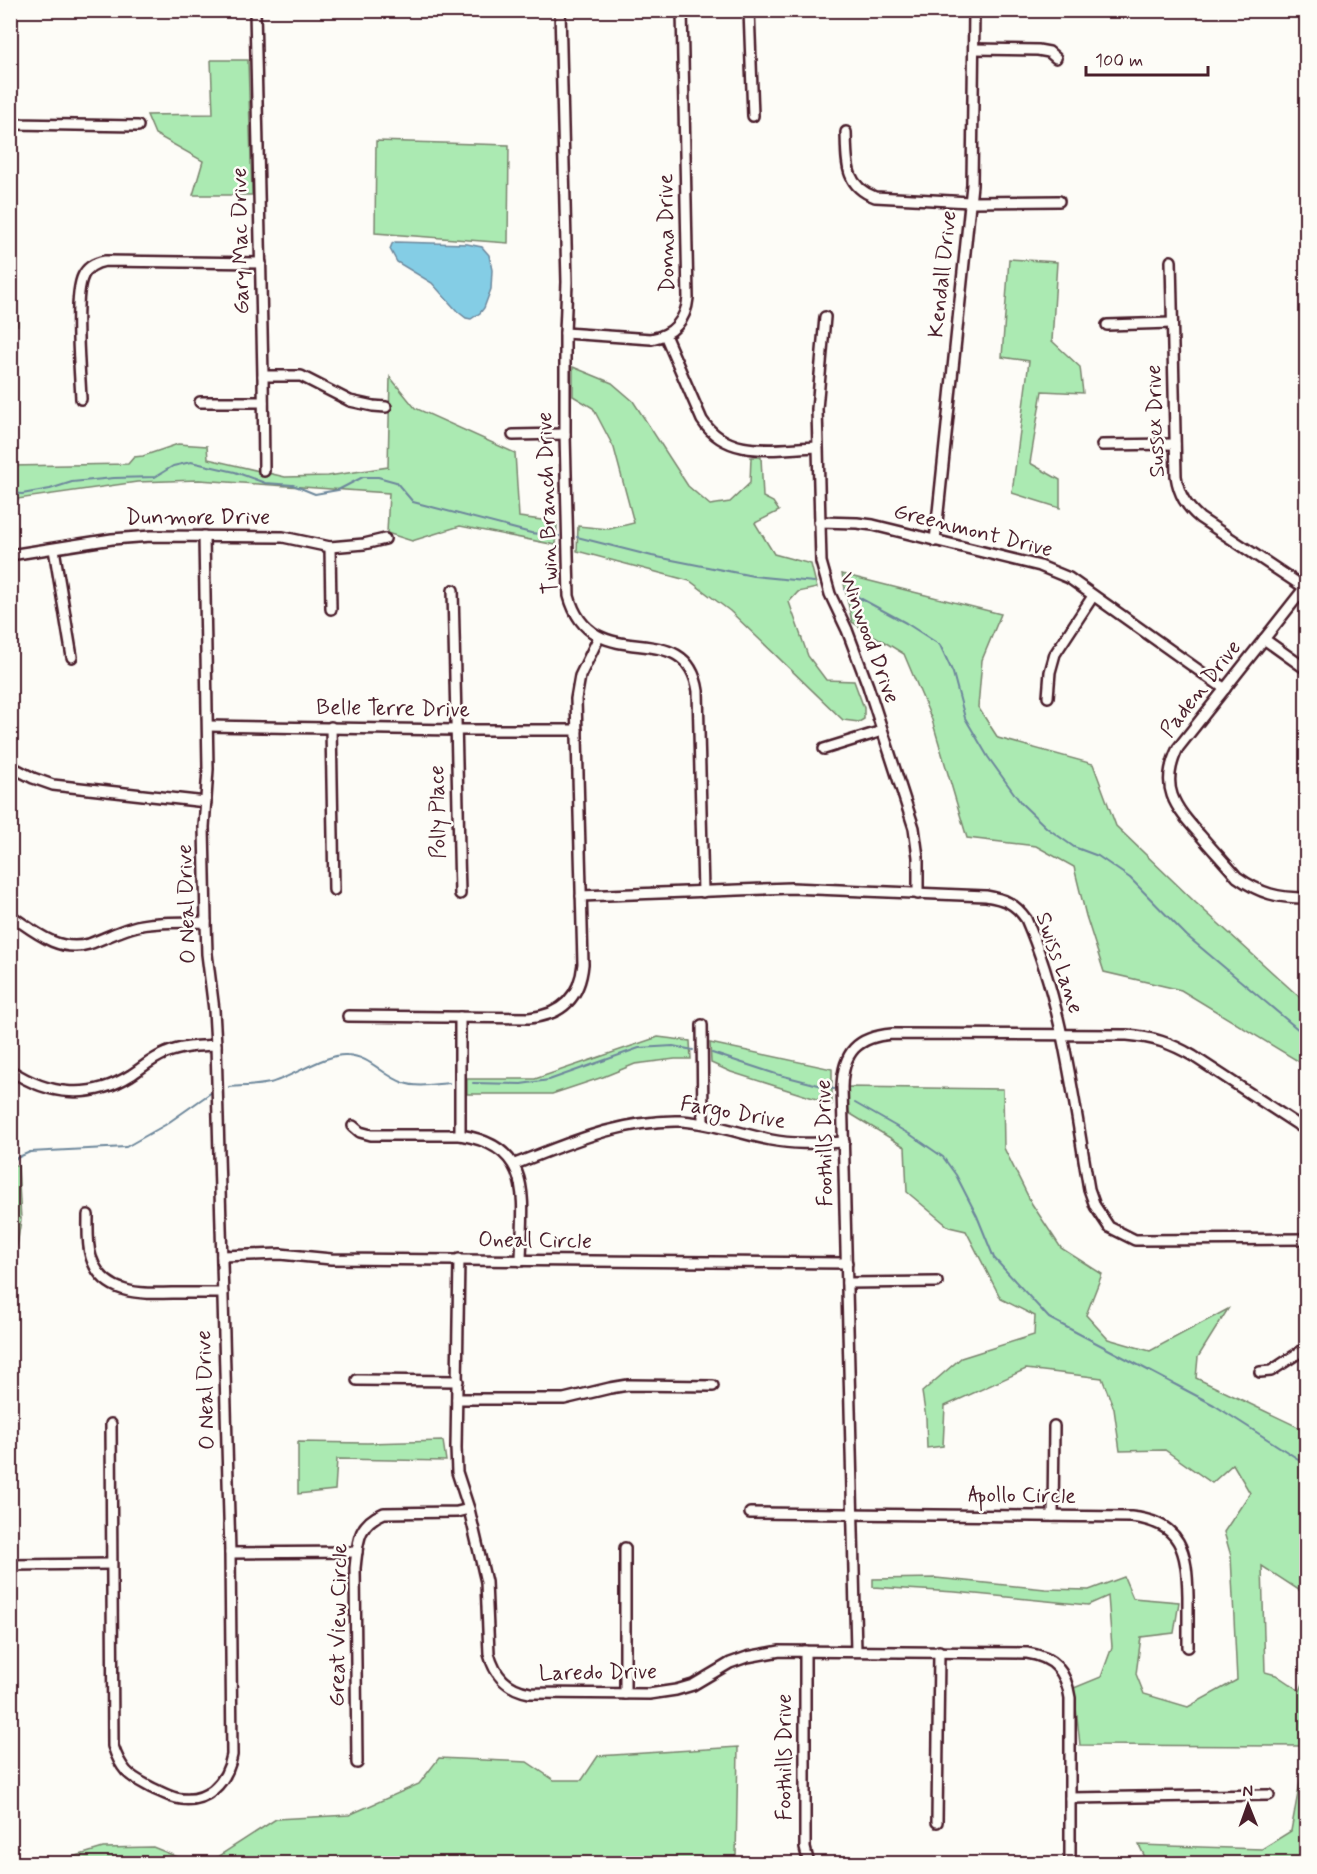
<svg xmlns="http://www.w3.org/2000/svg" width="1317" height="1874" font-family="Mynerve,sans-serif">
  <rect width="100%" height="100%" fill="#fdfcf7"/>
  <filter id="ink" filterUnits="userSpaceOnUse"><feTurbulence type="fractalNoise" baseFrequency=".0167" numOctaves="2"/><feDisplacementMap in="SourceGraphic" scale="12" xChannelSelector="R" yChannelSelector="G"/><feConvolveMatrix kernelMatrix="1 2 1 2 8 2 1 2 1" color-interpolation-filters="sRGB"/></filter>
  <g filter="url(#ink)">
    <g fill="#abeab2" stroke="#7a846e" stroke-width="1.5">
      <path d="M211,60H248L252,195H193L203,161L155,134L147,115L213,114Z"/>
      <path d="M376,141L509,145L508,243L375,233Z"/>
      <path d="M1009,259L1057,262L1052,341L1080,367L1083,393L1042,391L1030,463L1060,480V508L1012,493L1029,361L1002,357Z"/>
      <path d="M11,266H16L18,325H11Z"/>
      <path d="M573,367L612,383L633,401L688,486L710,505L730,502L750,483L751,457H761L763,497L773,502L779,511L755,523L774,554L811,564L817,588L798,592L789,602L808,656L826,680L854,681L864,708V719L859,722L843,720L730,611L690,581L577,551L578,526L609,529L634,523L614,448L593,408L573,396Z"/>
      <path d="M390,377L415,408L515,453L519,517L557,522L556,545L460,526L412,541L387,533L389,493L199,480L137,482L11,500L10,466L128,464L134,457L143,456L178,444L207,446L208,459L285,477L328,476L388,467Z"/>
      <path d="M842,574L1001,614L982,660L978,707L998,738L1093,764L1116,826L1196,903L1306,1003V1066L1181,990L1104,972L1086,916L1074,867L1036,846L967,838L932,720L904,654L852,622Z"/>
      <path d="M658,1037L690,1041L691,1059H675L635,1064L603,1077L552,1094H467V1079H535Z"/>
      <path d="M710,1043L832,1069V1104L731,1072L711,1063Z"/>
      <path d="M846,1087L1003,1089L1004,1148L1032,1204L1061,1248L1102,1274L1086,1315L1108,1339L1150,1351L1228,1309L1198,1357L1196,1378L1300,1428L1306,1424V1615L1302,1592L1262,1566L1265,1672L1276,1675L1300,1691L1306,1677V1746L1080,1745L1074,1688L1101,1677L1112,1647L1108,1596L1088,1605L955,1592L873,1587V1579L936,1578L1045,1589L1089,1590L1124,1577L1133,1598L1179,1602L1174,1633L1141,1637L1136,1674L1144,1694L1188,1707L1237,1680L1231,1556L1224,1532L1250,1493L1233,1464L1212,1483L1165,1450L1120,1451L1114,1409L1102,1378L1026,1369L945,1406L943,1446L927,1448L926,1418L922,1392L961,1358L1034,1335L1035,1316L1001,1299L966,1231L949,1227L907,1192L905,1147L849,1113Z"/>
      <path d="M11,1165H18L21,1220L14,1265L10,1264Z"/>
      <path d="M443,1441L446,1461L337,1459L335,1490L298,1494V1442L367,1443Z"/>
      <path d="M738,1747L736,1858L739,1863H53L103,1848L153,1847L180,1858L208,1863L276,1819L349,1815L419,1784L439,1758L527,1762L554,1780H582L598,1756Z"/>
      <path d="M1306,1750V1863H1148L1139,1845L1262,1849L1291,1831Z"/>
    </g>
    <path fill="#84cde5" stroke="#6d879b" stroke-width="1.5" d="M395,242L467,244L482,247L489,255L492,270L491,289L484,308L480,313L471,319L466,318L457,311L432,283L397,262L390,249L392,244Z"/>
    <g fill="none" stroke-linecap="round" stroke-linejoin="round">
      <g stroke="#6d879b" stroke-width="2">
        <path d="M10,493L22,494L50,489L72,482L114,478L155,477L173,466L191,462L235,472L265,483L293,485L315,494L338,490L363,477H378L396,482L413,502L531,533L559,536"/>
        <path d="M577,537L652,556L753,576L814,582"/>
        <path d="M845,590L906,623L940,645L953,673L965,718L988,757L1021,803L1047,828L1074,847L1098,856L1130,878L1187,936L1306,1036"/>
        <path d="M712,1053L776,1074L834,1089"/>
        <path d="M473,1083L521,1084L549,1080L639,1048L673,1046L693,1050"/>
        <path d="M229,1087C242,1086 257,1086 270,1083C292,1077 327,1053 347,1055C370,1056 383,1076 404,1083C418,1088 435,1084 449,1083"/>
        <path d="M855,1103L911,1135L943,1157L956,1175L977,1216L994,1258L1049,1318L1214,1405L1306,1464"/>
        <path d="M10,1161L30,1152L126,1147L165,1125L212,1092"/>
      </g>
      <g stroke="#4a1f2b" stroke-width="14">
        <g id="street">
          <path d="M255,10L263,376L264,471"/>
          <path d="M560,10L567,282L565,333V434L569,596C592,680 686,612 698,691L703,892"/>
          <path d="M749,10L753,116"/>
          <path d="M974,49L1038,50L1049,52L1056,58"/>
          <path d="M10,93L12,124L138,126"/>
          <path d="M846,132C847,161 844,186 875,197L970,202L1059,201"/>
          <path d="M1171,261L1176,476C1179,495 1186,506 1200,518L1305,588"/>
          <path d="M825,317L817,409L821,562L830,594L847,630L868,686L914,828L918,857V894"/>
          <path d="M1107,325L1172,323"/>
          <path d="M565,333L651,339C673,335 686,320 688,298L682,10"/>
          <path d="M665,335L702,420C728,460 776,448 817,447"/>
          <path d="M263,376H301L350,401L373,406L386,407"/>
          <path d="M81,399C80,373 73,296 83,276C87,267 95,263 105,261L261,263"/>
          <path d="M200,402H263"/>
          <path d="M513,435L565,434"/>
          <path d="M1102,445L1175,444"/>
          <path d="M819,522L857,523L873,525L1040,566L1069,578L1225,689"/>
          <path d="M935,541L972,185L974,10"/>
          <path d="M330,547L331,609"/>
          <path d="M54,549L72,657"/>
          <path d="M10,555L112,539L151,536L283,537L330,547L364,544L385,539"/>
          <path d="M1306,586L1178,748C1159,787 1174,806 1200,835C1212,849 1225,863 1237,877C1261,894 1278,898 1306,898"/>
          <path d="M453,590L460,894"/>
          <path d="M1264,639L1306,669"/>
          <path d="M1048,697L1050,672L1055,654L1093,596"/>
          <path d="M208,726L456,730H577"/>
          <path d="M331,727L334,890"/>
          <path d="M824,749L882,731"/>
          <path d="M10,766L33,778L53,785L206,802"/>
          <path d="M581,896L791,888L986,896C1004,899 1015,903 1026,919C1063,1004 1073,1098 1089,1189L1095,1206L1109,1227L1135,1240L1306,1239"/>
          <path d="M10,915C34,931 58,953 89,944C106,938 120,930 137,926C159,921 183,923 206,922"/>
          <path d="M348,1016L529,1018C562,1015 580,997 583,964L576,699L580,676L599,637"/>
          <path d="M702,1025L703,1123"/>
          <path d="M10,1070C49,1096 91,1100 131,1075C143,1067 153,1058 166,1053C182,1046 200,1046 216,1045"/>
          <path d="M353,1126L360,1132L371,1135H460C536,1147 522,1201 521,1261"/>
          <path d="M460,1135V1017"/>
          <path d="M515,1164C569,1143 622,1119 682,1121C713,1123 741,1134 771,1140C796,1145 820,1143 844,1142"/>
          <path d="M88,1215C88,1229 87,1244 91,1257C103,1295 140,1294 172,1293C189,1293 206,1293 223,1293"/>
          <path d="M222,1256L280,1254L331,1259L847,1263"/>
          <path d="M459,1259L456,1448L457,1472L469,1509L486,1582L489,1654C495,1676 507,1689 530,1693L649,1694L676,1690L693,1685L730,1663L747,1657L780,1651L1027,1653C1054,1657 1066,1671 1070,1698V1864"/>
          <path d="M847,1283L937,1282"/>
          <path d="M1260,1372L1271,1371L1306,1348"/>
          <path d="M357,1380L458,1381"/>
          <path d="M457,1399H564L610,1388L628,1385L713,1386"/>
          <path d="M111,1424L113,1746C116,1755 120,1764 126,1771C133,1779 145,1784 154,1789C161,1792 168,1796 176,1798C206,1805 227,1783 232,1755L230,1553L216,1045L214,1010L207,954L206,922L204,827L208,769L204,536"/>
          <path d="M750,1513L1131,1517C1182,1522 1187,1552 1188,1596C1188,1613 1188,1630 1188,1647"/>
          <path d="M1053,1516L1054,1426"/>
          <path d="M625,1548V1694"/>
          <path d="M230,1553L357,1552"/>
          <path d="M10,1565L111,1564"/>
          <path d="M805,1651V1848L809,1864"/>
          <path d="M856,1651L842,1087C843,1052 857,1037 892,1034L1127,1035C1152,1037 1171,1043 1193,1056L1306,1130"/>
          <path d="M357,1763L355,1568C358,1542 357,1524 384,1513L457,1512L469,1509"/>
          <path d="M1070,1798L1269,1795"/>
          <path d="M937,1822L939,1651"/>
        </g>
      </g>
      <use href="#street" stroke="#fdfcf7" stroke-width="9"/>
    </g>
  </g>
  <g text-anchor="middle" dominant-baseline="central" stroke-width="5" stroke-linejoin="round" paint-order="stroke">
    <g font-size="22" fill="#4a1f2b" stroke="#fdfcf7">
      <text transform="translate(667 233) rotate(-91)">Donna Drive</text>
      <text transform="translate(241 241) rotate(-91)">Gary Mac Drive</text>
      <text transform="translate(943 274) rotate(-84)">Kendall Drive</text>
      <text transform="translate(1156 421) rotate(-92)">Sussex Drive</text>
      <text transform="translate(548 503) rotate(-92)">Twin Branch Drive</text>
      <text x="198" y="518">Dunmore Drive</text>
      <text transform="translate(973 531) rotate(14)">Greenmont Drive</text>
      <text transform="translate(869 638) rotate(70)">Winwood Drive</text>
      <text transform="translate(1201 689) rotate(-52)">Paden Drive</text>
      <text transform="translate(393 709) rotate(1)">Belle Terre Drive</text>
      <text transform="translate(438 812) rotate(-91)">Polly Place</text>
      <text transform="translate(187 904) rotate(-92)">O Neal Drive</text>
      <text transform="translate(1059 963) rotate(71)">Swiss Lane</text>
      <text transform="translate(733 1113) rotate(10)">Fargo Drive</text>
      <text transform="translate(825 1143) rotate(-91)">Foothills Drive</text>
      <text transform="translate(535 1241) rotate(1)">Oneal Circle</text>
      <text transform="translate(206 1390) rotate(-92)">O Neal Drive</text>
      <text transform="translate(1022 1496) rotate(1)">Apollo Circle</text>
      <text transform="translate(339 1625) rotate(-89)">Great View Circle</text>
      <text transform="translate(598 1673) rotate(-1)">Laredo Drive</text>
      <text transform="translate(785 1757) rotate(-90)">Foothills Drive</text>
    </g>
  </g>
  <rect width="1317" height="1874" fill="none" stroke="#fdfcf7" stroke-width="36"/>
  <rect x="18" y="18" width="1281" height="1838" fill="none" stroke="#4a1f2b" stroke-width="2" filter="url(#ink)"/>
  <g transform="translate(1248 1805) rotate(359)" stroke="#fdfcf7" stroke-width="4.5" paint-order="stroke">
  <path d="M0-4.5L10 22L0 15L-10 22Z" fill="#4a1f2b"/>
  <text y="-9" font-size="16" font-weight="bold" text-anchor="middle" fill="#4a1f2b">N</text>
  </g>
  <path d="M1086 66v9h122v-9" fill="none" stroke="#4a1f2b" stroke-width="3"/>
  <text x="1095" y="66" font-size="18" fill="#4a1f2b" stroke="#fdfcf7" stroke-width="4.5" paint-order="stroke">100 m</text>
</svg>
